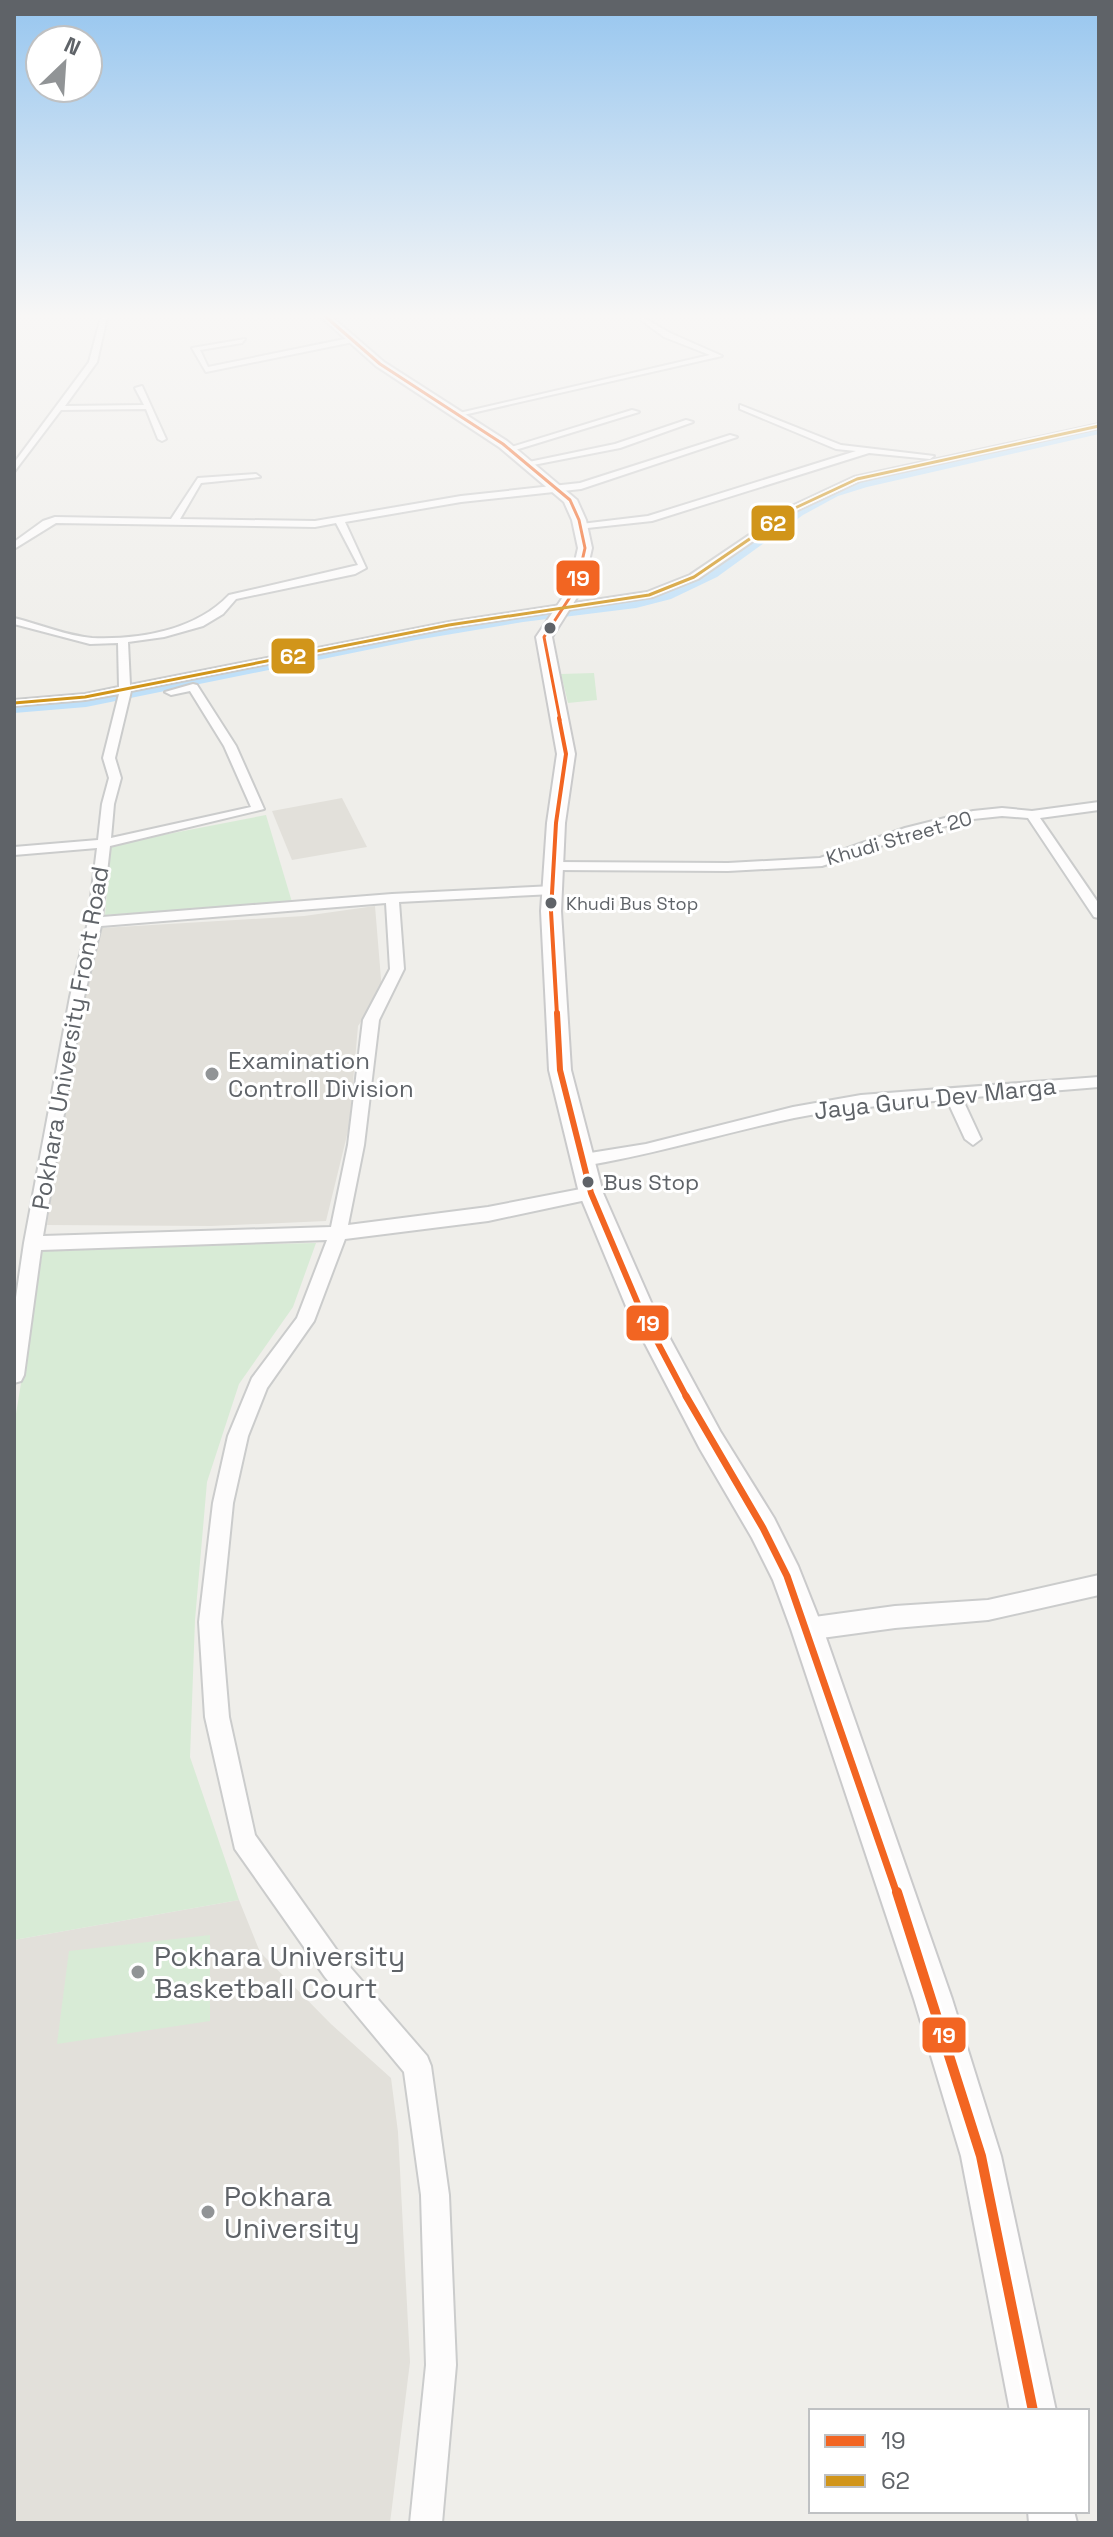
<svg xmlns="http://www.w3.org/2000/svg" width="1113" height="2537" font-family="'Space Grotesk',sans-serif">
  <rect width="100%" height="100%" fill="#efeeea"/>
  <g fill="#e2e0da">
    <path d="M342,798L367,847L292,860L272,811Z"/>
    <path d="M375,906L382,991L358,1026L349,1127L326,1221L211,1226L47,1225L77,1026L102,928L304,916Z"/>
    <path d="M239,1900L260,1952L331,2024L391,2078L398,2132L410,2362L390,2523H14V1940Z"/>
  </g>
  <g fill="#d8ebd6">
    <path d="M594,673L597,700L568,703L561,674Z"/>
    <path d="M266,815L292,902L105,915L111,845Z"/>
    <path d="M316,1243L293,1307L239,1384L207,1482L195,1620L190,1757L239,1900L14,1940V1426L43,1249Z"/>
    <path d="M210,1935V2021L57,2044L69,1951Z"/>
  </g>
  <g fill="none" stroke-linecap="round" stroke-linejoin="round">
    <path fill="#bfe0f9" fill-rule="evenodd" d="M1099,428V434L867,487L838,496L803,515L717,577L671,599L636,608L523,622L416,640L86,707L14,713V705L86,699L416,632L636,600C726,577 777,505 864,481Z"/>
    <g stroke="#cbcccc" stroke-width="4">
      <g id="minor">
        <path d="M101,317H107L97,362L65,406L144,405L135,388L142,386L166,439L162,441L158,439L146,409L61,410L14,472V463L89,362Z"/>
        <path d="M642,317L670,333L722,356L459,416L455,414L710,355L664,337L641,320Z"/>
        <path d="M350,338L353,342L206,372L192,348L245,339L242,343L200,350L208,367Z"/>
        <path d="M740,405L841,445L934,456L930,459L869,453L652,521L578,529L581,524L648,516L856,451L836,449L740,409Z"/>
        <path d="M632,410L639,412L512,451L505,449Z"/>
        <path d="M686,420L693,422L620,448L528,466L524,463L615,444Z"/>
        <path d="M1099,424V428L860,481L798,510L698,579L653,597L449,628L131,691L115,758L121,778L114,804L111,838L251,807L224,746L190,691L171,695L165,692L193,684L197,685L236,746L264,809L110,846L102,917L392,894L553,886L560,890L553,894L399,902L404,969L379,1020L364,1145L348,1225L488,1207L591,1187L600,1193L591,1199L488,1221L345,1239L314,1321L267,1388L248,1436L233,1503L221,1622L229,1717L255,1835L343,1959L427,2056L431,2066L449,2195L456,2365L442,2523H410L426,2365L421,2195L404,2072L325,1977L235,1849L205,1717L199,1622L213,1503L228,1436L252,1378L297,1318L327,1240L41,1250L24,1375L21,1381L14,1383V1311L24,1243L70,997L88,922L97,848L14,855V847L98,840L102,804L109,778L103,758L119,694L85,700L14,706V700L85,694L119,687L118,643L90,644L14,624V618C39,624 67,636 92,638C140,640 196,630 229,595L358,565L336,523L315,527L56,523L14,549V542L43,521L55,517L171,519L198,478L256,474L260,477L201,483L180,519L315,521L461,496L580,483L730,435L737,437L581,489L461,502L345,522L366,568L355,574L236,599L223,614L203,626L164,637L128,642L130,685L449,622L647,592L690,575L792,506L854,477ZM386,903L390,969L363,1020L348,1145L331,1227L43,1236L84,997L101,926Z"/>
        <path d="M1099,802V810L1040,818L1099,904V918L1094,917L1028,818L1002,816L973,819L915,834L822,866L728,871L555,870L548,866L555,862L728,863L820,858L905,828L973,811L1002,808L1032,811Z"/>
        <path d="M1099,1077V1087L962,1098L981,1139L973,1145L965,1139L947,1100C896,1104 845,1108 794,1118C724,1133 655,1154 584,1166L576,1160L584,1154L646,1144L793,1107L861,1095Z"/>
        <path d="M1099,1575V1595L988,1620L895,1628L807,1640L799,1637L796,1629L799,1621L807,1618L895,1606L988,1600Z"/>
      </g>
    </g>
    <g stroke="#cacacb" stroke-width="4">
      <g id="secondary">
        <path d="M321,317H332L384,362L507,441L577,500L586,520L592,548L583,588L552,637L575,754L565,823L561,911L571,1070L603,1193L654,1309L720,1431L774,1518L798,1566L823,1629L952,1999L1001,2156L1056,2411H1010L961,2156L914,1999L791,1629L773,1580L752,1538L700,1449L628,1311L579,1193L549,1070L541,911L547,823L557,754L536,637L569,588L578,548L572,520L564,502L499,447L376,366Z"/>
        <path d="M1028,2511H1074L1077,2523H1029Z"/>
      </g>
    </g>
    <use href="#minor" fill="#fdfcfc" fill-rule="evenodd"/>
    <use href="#secondary" fill="#fdfcfc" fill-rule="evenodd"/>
    <g stroke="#fff" stroke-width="6">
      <path id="bus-1-far4" d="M326,317L380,364L503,444L570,500L579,520L585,548L576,588L544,637L560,720"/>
    </g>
    <g stroke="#fff" stroke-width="8">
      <path id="bus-1-far3" d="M557,1015L551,911L556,823L566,754L559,718"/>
    </g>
    <g stroke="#fff" stroke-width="12">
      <path id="bus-1-far2" d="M557,1013L560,1070L591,1193L641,1311L687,1398"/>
    </g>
    <g stroke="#fff" stroke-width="13">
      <path id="bus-1-far1" d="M686,1396L763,1528L787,1576L897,1894"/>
    </g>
    <g stroke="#fff" stroke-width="16">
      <path id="bus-1" d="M897,1892L981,2156L1033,2411"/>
    </g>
    <g stroke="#fff" stroke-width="6">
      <path id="bus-2" d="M14,703L85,697L449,625L649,595L694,577L795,508L857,479L1099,426"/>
    </g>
    <use href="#bus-1-far4" stroke="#f26522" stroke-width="3"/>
    <use href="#bus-1-far3" stroke="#f26522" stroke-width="4"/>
    <use href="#bus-1-far2" stroke="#f26522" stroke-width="6"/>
    <use href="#bus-1-far1" stroke="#f26522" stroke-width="7"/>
    <use href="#bus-1" stroke="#f26522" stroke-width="10"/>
    <use href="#bus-2" stroke="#d1951a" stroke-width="3"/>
  </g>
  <linearGradient id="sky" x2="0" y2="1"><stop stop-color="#97c6ef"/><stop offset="0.47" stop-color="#f8f7f6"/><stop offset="1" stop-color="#f8f7f6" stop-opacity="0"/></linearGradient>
  <rect width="1113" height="672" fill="url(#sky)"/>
  <g fill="#5f6368" stroke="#fff" stroke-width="3">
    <circle cx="550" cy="628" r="7"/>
    <circle cx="551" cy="903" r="7"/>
    <circle cx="588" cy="1182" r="7"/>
  </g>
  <g fill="#919496" stroke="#fff" stroke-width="3">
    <circle cx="212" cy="1074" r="8"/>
    <circle cx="138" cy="1972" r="8"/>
    <circle cx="208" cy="2212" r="8"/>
  </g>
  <g text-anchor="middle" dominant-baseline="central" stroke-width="6" stroke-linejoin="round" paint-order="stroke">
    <g font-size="18" fill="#5f6368" stroke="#fff" text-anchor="start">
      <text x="566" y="903">Khudi Bus Stop</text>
    </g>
    <g font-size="20" fill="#5f6368" stroke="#fff">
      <text transform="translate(899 838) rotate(-16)">Khudi Street 20</text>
    </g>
    <g font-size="22" fill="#5f6368" stroke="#fff" text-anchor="start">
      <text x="603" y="1182">Bus Stop</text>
    </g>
    <g font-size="24" fill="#5f6368" stroke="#fff">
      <text transform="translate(70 1038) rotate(-80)">Pokhara University Front Road</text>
      <text transform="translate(935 1098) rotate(-6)">Jaya Guru Dev Marga</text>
    </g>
    <g font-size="24" fill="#5f6368" stroke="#fff" text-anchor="start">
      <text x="228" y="1060">Examination<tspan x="228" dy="28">Controll Division</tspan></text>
    </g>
    <g font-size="28" fill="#5f6368" stroke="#fff" text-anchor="start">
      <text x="154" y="1956">Pokhara University<tspan x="154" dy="32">Basketball Court</tspan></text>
      <text x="224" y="2196">Pokhara<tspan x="224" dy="32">University</tspan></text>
    </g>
  </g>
  <g stroke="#fff" stroke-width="3">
    <rect x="750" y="504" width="46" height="38" rx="8" fill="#d1951a"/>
    <rect x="555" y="559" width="46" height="38" rx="8" fill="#f26522"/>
    <rect x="270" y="637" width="46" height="38" rx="8" fill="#d1951a"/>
    <rect x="625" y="1304" width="45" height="38" rx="8" fill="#f26522"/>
    <rect x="921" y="2016" width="46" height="38" rx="8" fill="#f26522"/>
  </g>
  <g font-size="22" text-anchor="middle" font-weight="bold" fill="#fff">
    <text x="773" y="531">62</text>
    <text x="578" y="586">19</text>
    <text x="293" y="664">62</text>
    <text x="648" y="1331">19</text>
    <text x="944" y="2043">19</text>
  </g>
  <rect width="1113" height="2537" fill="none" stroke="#5f6368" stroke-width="32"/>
  <rect x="809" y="2409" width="280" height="104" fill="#ffffff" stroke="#bfc1c3" stroke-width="2"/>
  <rect x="825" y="2435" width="40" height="12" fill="#f26522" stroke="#bfc1c3" stroke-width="2"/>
  <text x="881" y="2449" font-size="24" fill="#5f6368">19</text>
  <rect x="825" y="2475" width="40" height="12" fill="#d1951a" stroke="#bfc1c3" stroke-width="2"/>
  <text x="881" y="2489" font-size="24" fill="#5f6368">62</text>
  <g transform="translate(64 64) rotate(25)"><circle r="38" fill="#ffffff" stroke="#bfc1c3" stroke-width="2"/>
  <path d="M0-6L14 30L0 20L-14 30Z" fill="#919496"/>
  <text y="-12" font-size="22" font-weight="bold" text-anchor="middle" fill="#5f6368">N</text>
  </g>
</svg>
